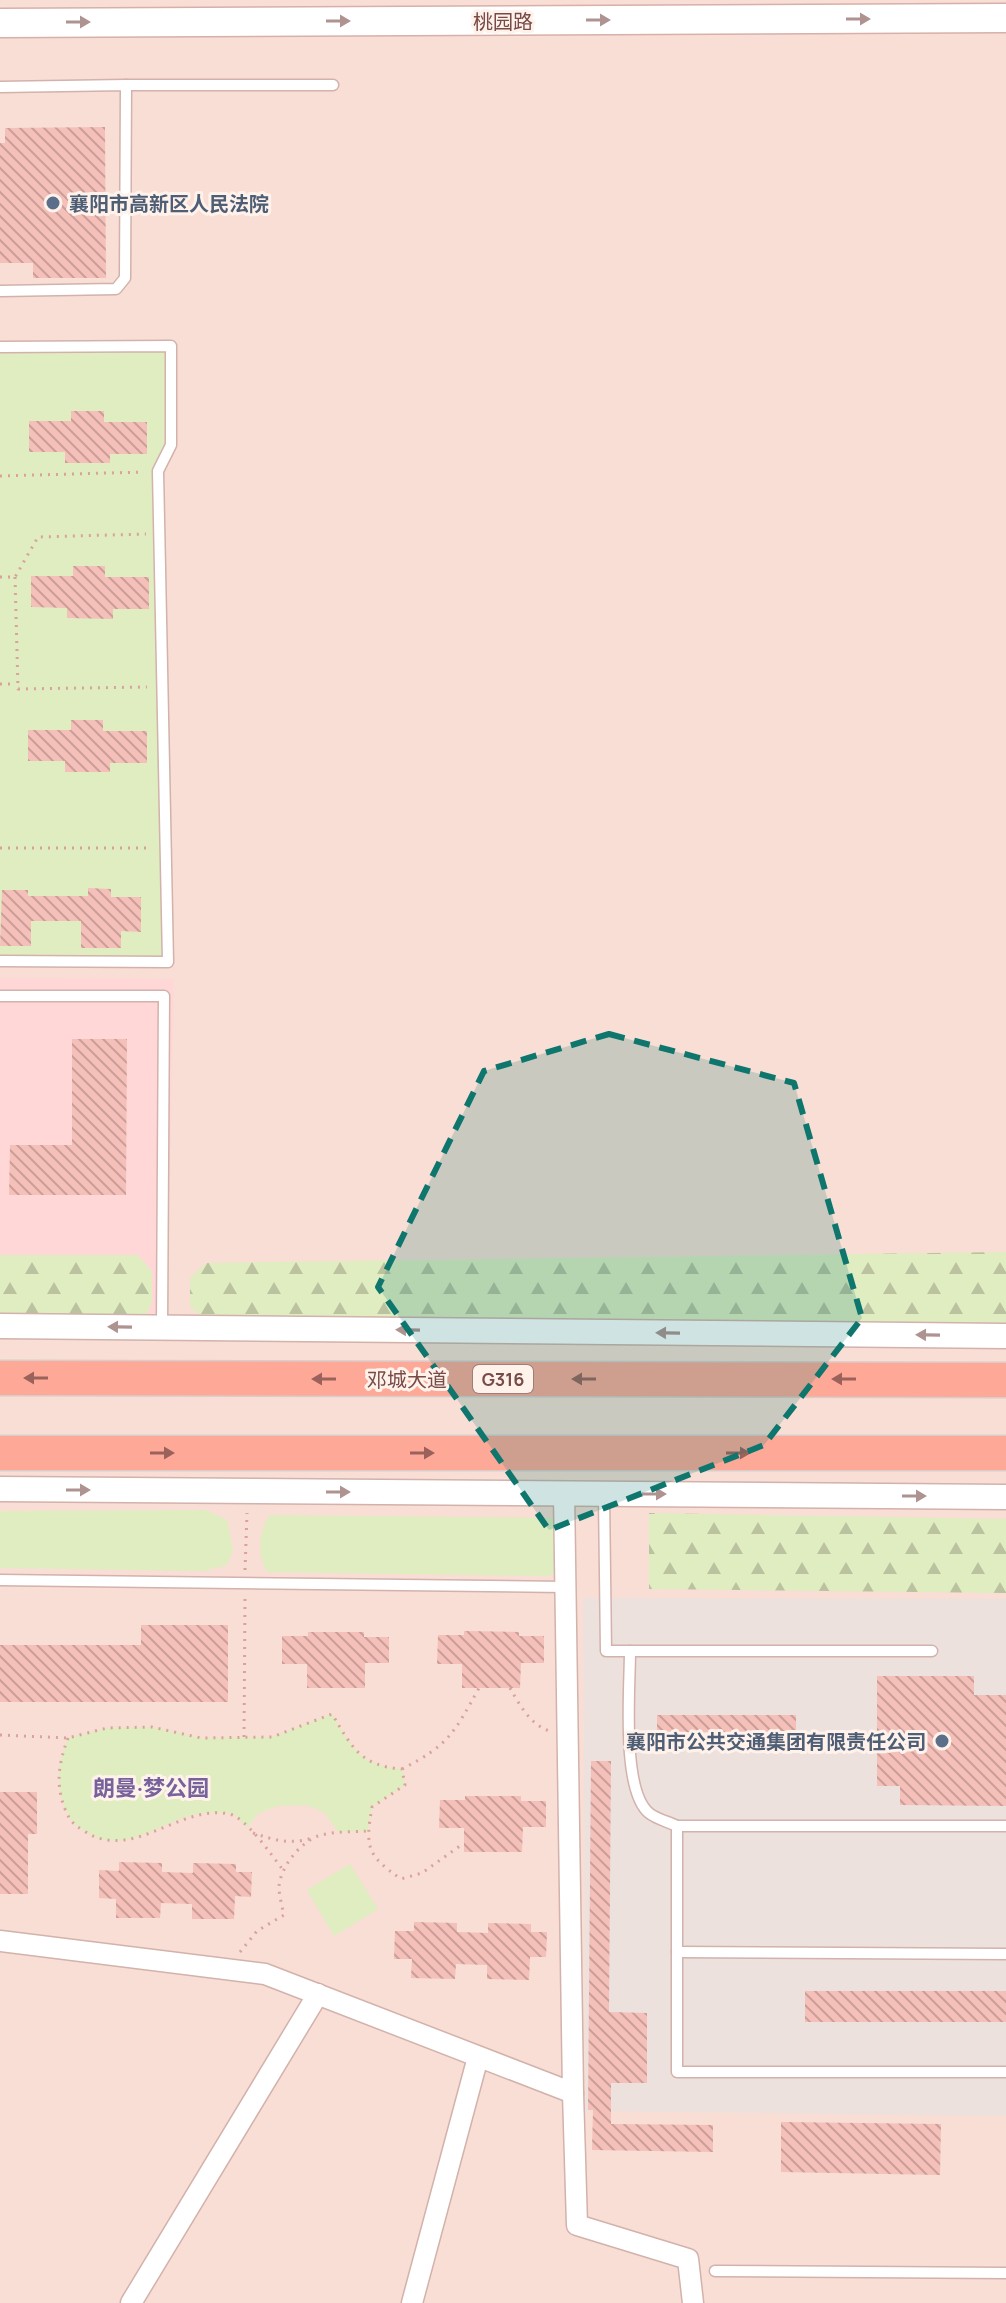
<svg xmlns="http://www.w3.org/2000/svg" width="1006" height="2303" font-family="Manrope,'Noto Sans SC',sans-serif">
  <defs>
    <pattern id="forest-firs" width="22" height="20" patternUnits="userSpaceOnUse" patternTransform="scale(2)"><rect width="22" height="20" fill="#dfedc1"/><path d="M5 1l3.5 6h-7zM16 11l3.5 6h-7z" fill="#bac29f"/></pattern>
    <pattern id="building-back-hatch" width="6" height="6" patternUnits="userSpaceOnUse" patternTransform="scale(2)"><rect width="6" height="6" fill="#f5c0b9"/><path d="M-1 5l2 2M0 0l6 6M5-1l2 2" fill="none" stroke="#cb9e98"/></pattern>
  </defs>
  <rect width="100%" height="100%" fill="#feece3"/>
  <rect fill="#f8ded4" x="0" y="0" width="1006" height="2303"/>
  <path fill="#ffd7d6" d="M0,978L174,979L167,1328L0,1326Z"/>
  <path fill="#ede1de" d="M583,1598L1006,1599V2116L586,2111Z"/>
  <g fill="#dfedc1">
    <path d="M171,346V445L158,471L168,962L0,961V347Z"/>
    <path d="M205,1510L227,1520L233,1550L227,1565L204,1571L0,1568V1511Z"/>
    <path d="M270,1515L552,1518L559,1525L558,1569L551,1576L267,1572C257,1556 258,1530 270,1515Z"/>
    <path d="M332,1714C352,1747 360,1766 402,1769L405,1785L372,1807L368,1831L338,1832L325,1813L307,1805L278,1806L259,1813L247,1827C243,1824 238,1817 234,1815C229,1812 221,1813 215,1813C170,1809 130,1861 86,1832C75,1825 70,1822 66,1810C55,1784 58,1763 68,1738L107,1728L152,1727L201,1738L272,1737Z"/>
    <path d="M350,1864L378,1909L334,1936L307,1890Z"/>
  </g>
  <g fill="url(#forest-firs)">
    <path d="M1006,1252V1336L216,1328L190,1307V1278L206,1263Z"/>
    <path d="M0,1255H138L152,1271V1303L140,1327L0,1326Z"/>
    <path d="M649,1513L1006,1519V1593L649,1589Z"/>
  </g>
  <g fill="url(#building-back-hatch)">
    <path d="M105,127L106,278H33V263H0V143H5V128Z"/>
    <path d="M71,411H104V422H147V454H110V463H65V452H29V421H71Z"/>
    <path d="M73,566H105V577H149V609H113V619L67,618V608L31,607V576H73Z"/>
    <path d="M71,720H103V731H147V763H110V772H65V761H28V730H71Z"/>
    <path d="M88,888L111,889V897H141V932L121,931V948H81V921H31V946H0L2,890H28V896H88Z"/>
    <path d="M72,1039H127L126,1195H9L10,1145H72Z"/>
    <path d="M141,1625H228V1702H0V1645H141Z"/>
    <path d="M464,1631L519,1632V1636H544V1663H521L520,1688H462V1664H437L438,1635H464Z"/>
    <path d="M308,1632H364V1637H389V1663H365V1688H307V1664H282V1636H308Z"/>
    <path d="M877,1676H974V1695H1006V1806L900,1805V1786H877Z"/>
    <rect x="657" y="1715" width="139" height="17"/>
    <path d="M591,1761H611L609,2012L647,2013V2083H611V2124L713,2125V2152L592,2150L593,2110H588Z"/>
    <path d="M0,1792H37V1834H28V1894H0Z"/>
    <path d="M465,1796H521V1801H546V1827H523L522,1852H464V1828H439L440,1800H465Z"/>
    <path d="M119,1862L162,1863V1872L193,1873V1863L236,1864V1872H252L251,1897L235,1896L234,1919H192V1904L161,1903L160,1918H116V1899L99,1898V1870L119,1871Z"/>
    <path d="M414,1922L457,1923V1932L488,1933V1923L531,1924V1932H547L546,1957H530L529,1980L487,1979V1965L456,1964L455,1979L411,1978L412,1959H394L395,1931H414Z"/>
    <rect x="805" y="1991" width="201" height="31"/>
    <path d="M781,2122L941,2124L940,2175L781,2172Z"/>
  </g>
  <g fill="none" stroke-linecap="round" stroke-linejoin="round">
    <g stroke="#d2b2ab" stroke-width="13">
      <g id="service">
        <path d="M126,85H333"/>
        <path d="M0,87L126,85L125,278L116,289L0,291"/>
        <path d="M0,347L171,346V445L158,471L168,962L0,961"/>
        <path d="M0,996H164L162,1326"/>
        <path d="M604,1496L606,1651H932"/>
        <path d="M0,1580L565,1587"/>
        <path d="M630,1651C630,1687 621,1790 649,1813C656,1819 669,1822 677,1826"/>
        <path d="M1006,1826H677V2072H1006"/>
        <path d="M677,1952L1006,1954"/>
        <path d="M715,2271L1006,2273"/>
      </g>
    </g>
    <g stroke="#d2b2ab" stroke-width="23">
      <g id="minor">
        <path d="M0,1941L265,1974L573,2093L564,1493"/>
        <path d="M573,2093L577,2225L688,2259L693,2303"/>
        <path d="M131,2303L318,1994"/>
        <path d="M412,2303L478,2057"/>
      </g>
    </g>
    <g stroke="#d2b2ab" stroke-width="27">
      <g id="tertiary">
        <path d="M0,1326L1006,1336"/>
        <path d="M0,1489L1006,1497"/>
      </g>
    </g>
    <g stroke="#d6b0a9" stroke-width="31">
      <path id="secondary" d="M0,23L1006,18"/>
    </g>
    <g stroke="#d9cdcb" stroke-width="37">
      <g id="trunk">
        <path d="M0,1378L1006,1380"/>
        <path d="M0,1453H1006"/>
      </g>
    </g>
    <g stroke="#daa29c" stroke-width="3" stroke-dasharray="2 6" stroke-linecap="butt">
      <path d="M0,476L144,472"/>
      <path d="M0,577H15L38,537L146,534"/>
      <path d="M15,577L18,689L147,687"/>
      <path d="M0,684H16"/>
      <path d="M0,848H152"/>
      <path d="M245,1570L247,1513"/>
      <path d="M510,1688C519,1704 531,1726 550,1731"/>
      <path d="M0,1735L68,1738L107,1728L152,1727L201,1738L272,1737L332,1714C352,1747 360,1766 402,1769L405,1785L372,1807C365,1848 367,1855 401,1879L422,1873L464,1843"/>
      <path d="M244,1737L245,1597"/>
      <path d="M68,1738C59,1762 55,1784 65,1809C70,1821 73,1824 84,1831C133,1863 178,1804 229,1814C246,1817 272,1856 283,1870"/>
      <path d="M402,1769C449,1745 454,1733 479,1688"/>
      <path d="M253,1833C274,1840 290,1845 312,1838"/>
      <path d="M240,1952L257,1931L284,1915C282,1907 280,1898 279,1890C278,1870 299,1843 318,1836C334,1831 352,1832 368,1831"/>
    </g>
    <use href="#service" stroke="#fff" stroke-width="10"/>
    <use href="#minor" stroke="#fff" stroke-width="20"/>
    <use href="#tertiary" stroke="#fff" stroke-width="24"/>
    <use href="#secondary" stroke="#fff" stroke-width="28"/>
    <use href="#trunk" stroke="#fea998" stroke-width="34"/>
  </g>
  <defs><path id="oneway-solid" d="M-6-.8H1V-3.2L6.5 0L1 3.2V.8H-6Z" transform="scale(2)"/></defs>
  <g fill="#ae9391">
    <use href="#oneway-solid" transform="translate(858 19)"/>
    <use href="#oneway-solid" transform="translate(598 20)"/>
    <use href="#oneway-solid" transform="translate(338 21)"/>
    <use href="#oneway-solid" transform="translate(78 22)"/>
    <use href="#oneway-solid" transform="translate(120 1327) rotate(-179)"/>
    <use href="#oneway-solid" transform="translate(408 1330) rotate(-179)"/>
    <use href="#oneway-solid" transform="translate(668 1333) rotate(-179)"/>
    <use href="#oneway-solid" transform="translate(928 1335) rotate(-179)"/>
    <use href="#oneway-solid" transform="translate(78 1490)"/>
    <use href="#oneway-solid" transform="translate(338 1492)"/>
    <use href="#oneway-solid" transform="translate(654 1494)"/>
    <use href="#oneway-solid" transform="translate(914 1496)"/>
  </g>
  <g fill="#9a625b">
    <use href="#oneway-solid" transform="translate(36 1378) rotate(-180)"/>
    <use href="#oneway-solid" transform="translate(324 1379) rotate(-180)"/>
    <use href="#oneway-solid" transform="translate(584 1379) rotate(-180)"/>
    <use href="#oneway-solid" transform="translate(844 1379) rotate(-180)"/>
    <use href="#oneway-solid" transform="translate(162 1453)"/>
    <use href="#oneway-solid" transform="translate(422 1453)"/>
    <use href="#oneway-solid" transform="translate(738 1453)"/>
  </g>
  <path fill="#0f766e" fill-opacity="0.2" stroke="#0f766e" stroke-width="6" stroke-dasharray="16 10" stroke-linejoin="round" d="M609,1034L794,1083L862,1318L764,1445L549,1530L378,1287L484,1071Z"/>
  <g fill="#5c6f8a" stroke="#fff2eb" stroke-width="3">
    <circle cx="53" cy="203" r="8"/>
    <circle cx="942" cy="1741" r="8"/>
  </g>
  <g text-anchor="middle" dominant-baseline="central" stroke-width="6" stroke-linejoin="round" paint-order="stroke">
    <rect fill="#fff2eb" stroke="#a07d78" stroke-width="2" x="473" y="1365" width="60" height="28" rx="6"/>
    <g font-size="18" font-weight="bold" fill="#784b47">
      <text x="503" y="1379">G316</text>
    </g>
    <g font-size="20" fill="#784b47" stroke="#fff2eb">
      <text x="503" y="21">桃园路</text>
      <text x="407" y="1379">邓城大道</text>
    </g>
    <g font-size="20" font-weight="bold" fill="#4e5e75" stroke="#fff2eb" text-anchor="start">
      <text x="69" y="203">襄阳市高新区人民法院</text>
      <text x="926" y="1741" text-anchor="end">襄阳市公共交通集团有限责任公司</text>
    </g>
    <g font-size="22" font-weight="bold" fill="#78629c" stroke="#fff2eb">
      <text x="151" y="1788">朗曼·梦公园</text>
    </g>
  </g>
</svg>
